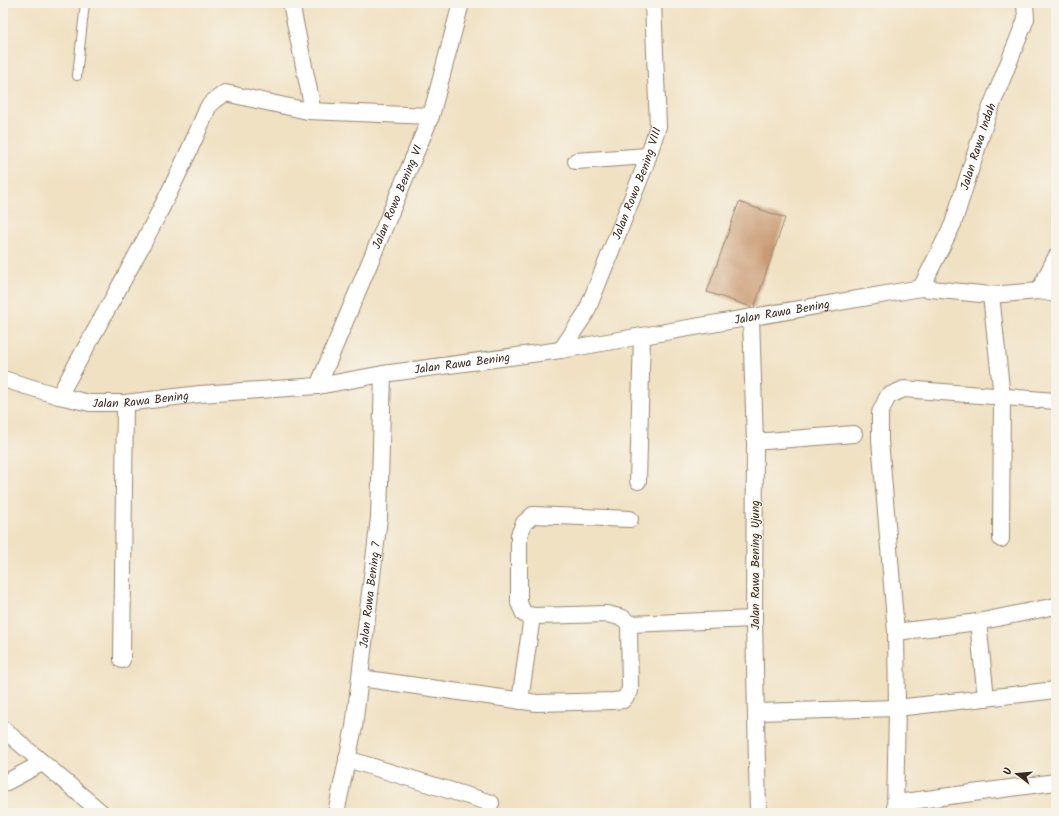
<svg xmlns="http://www.w3.org/2000/svg" width="1059" height="816" font-family="Kalam,sans-serif">
  <rect width="100%" height="100%" fill="#f7f3e8"/>
  <filter id="ink" filterUnits="userSpaceOnUse"><feTurbulence type="fractalNoise" baseFrequency=".025" numOctaves="2"/><feDisplacementMap in="SourceGraphic" scale="8" xChannelSelector="R" yChannelSelector="G"/><feConvolveMatrix kernelMatrix="1 2 1 2 8 2 1 2 1" color-interpolation-filters="sRGB"/></filter>
  <filter id="wash" filterUnits="userSpaceOnUse"><feTurbulence type="fractalNoise" baseFrequency=".012" numOctaves="4" result="noise"/><feDisplacementMap in="SourceGraphic" scale="16" xChannelSelector="R" yChannelSelector="G"/><feGaussianBlur stdDeviation="0.9" result="paint"/><feColorMatrix in="noise" values="0 0 0 0 0 0 0 0 0 0 0 0 0 0 0 0 0 1.4 0 .05"/><feComposite in="paint" operator="in"/></filter>
  <g filter="url(#wash)">
    <rect width="100%" height="100%" fill="#f0e1c3"/>
    <g id="blocks">
      <path fill="#c99b74" d="M739,202L785,218L754,308L707,292Z"/>
    </g>
  </g>
  <g filter="url(#ink)">
    <use href="#blocks" fill-opacity="0" stroke="#968670" stroke-width="1"/>
    <g fill="none" stroke-linecap="round" stroke-linejoin="round">
      <g stroke="#968670" stroke-width="10">
        <path id="service" d="M77,76L85,3"/>
      </g>
      <g stroke="#968670" stroke-width="18">
        <g id="minor">
          <path d="M308,111L431,116"/>
          <path d="M576,161L648,156"/>
          <path id="s1" d="M921,288L953,224L987,117L1026,19L1025,3"/>
          <path d="M1039,291L1056,257"/>
          <path d="M991,295L1002,397L1001,539"/>
          <path d="M751,317L755,442L754,619L758,813"/>
          <path id="s2" d="M561,350L586,313L645,166L658,126L653,3"/>
          <path id="s3" d="M3,379L59,396L90,403H125L200,394L318,386L383,374L561,350L921,288L991,295L1039,291L1056,294"/>
          <path id="s4" d="M318,386L431,116L461,3"/>
          <path d="M59,396C111,301 167,207 208,107L214,101L225,93L308,111L311,100L291,3"/>
          <path d="M755,442L854,434"/>
          <path d="M638,481L642,336"/>
          <path d="M978,622L986,698"/>
          <path d="M629,624L754,619"/>
          <path d="M896,632L978,622L1056,606"/>
          <path d="M122,660L125,403"/>
          <path d="M360,678L537,703L613,701L623,700L630,691L629,624L623,618L607,614L535,616L524,614L519,603V535L524,523L533,515L630,519"/>
          <path d="M520,701L532,616"/>
          <path d="M756,712L897,708L1056,690"/>
          <path d="M3,729L102,813"/>
          <path d="M347,759L491,803"/>
          <path d="M3,784L42,763"/>
          <path d="M896,803L1056,782"/>
          <path id="s5" d="M336,813L354,727L379,518L383,374"/>
          <path d="M895,813L897,708L896,632L880,440V413L888,396L904,389L1056,401"/>
        </g>
      </g>
      <use href="#service" stroke="#fff" stroke-width="8"/>
      <use href="#minor" stroke="#fff" stroke-width="16"/>
    </g>
  </g>
  <g text-anchor="middle" dominant-baseline="central" stroke-width="3" stroke-linejoin="round" paint-order="stroke">
    <g font-size="12" fill="#3b2a1e" stroke="#f7f3e8">
      <text stroke="none"><textPath href="#s1" startOffset="153">Jalan Rawa Indah</textPath></text>
      <text stroke="none"><textPath href="#s2" startOffset="184">Jalan Rowo Bening VIII</textPath></text>
      <text stroke="none"><textPath href="#s4" startOffset="205">Jalan Rowo Bening VI</textPath></text>
      <text stroke="none"><textPath href="#s3" startOffset="789">Jalan Rawa Bening</textPath></text>
      <text stroke="none"><textPath href="#s3" startOffset="465">Jalan Rawa Bening</textPath></text>
      <text stroke="none"><textPath href="#s3" startOffset="141">Jalan Rawa Bening</textPath></text>
      <text transform="translate(755 565) rotate(-90)">Jalan Rawa Bening Ujung</text>
      <text stroke="none"><textPath href="#s5" startOffset="221">Jalan Rawa Bening 7</textPath></text>
    </g>
  </g>
  <rect width="1059" height="816" fill="none" stroke="#f7f3e8" stroke-width="16"/>
  <g transform="translate(1017 774) rotate(286)" stroke="#f7f3e8" stroke-width="3" paint-order="stroke">
  <path d="M0-3L7 15L0 10L-7 15Z" fill="#3b2a1e"/>
  <text y="-6" font-size="11" font-weight="bold" text-anchor="middle" fill="#3b2a1e">U</text>
  </g>
</svg>
